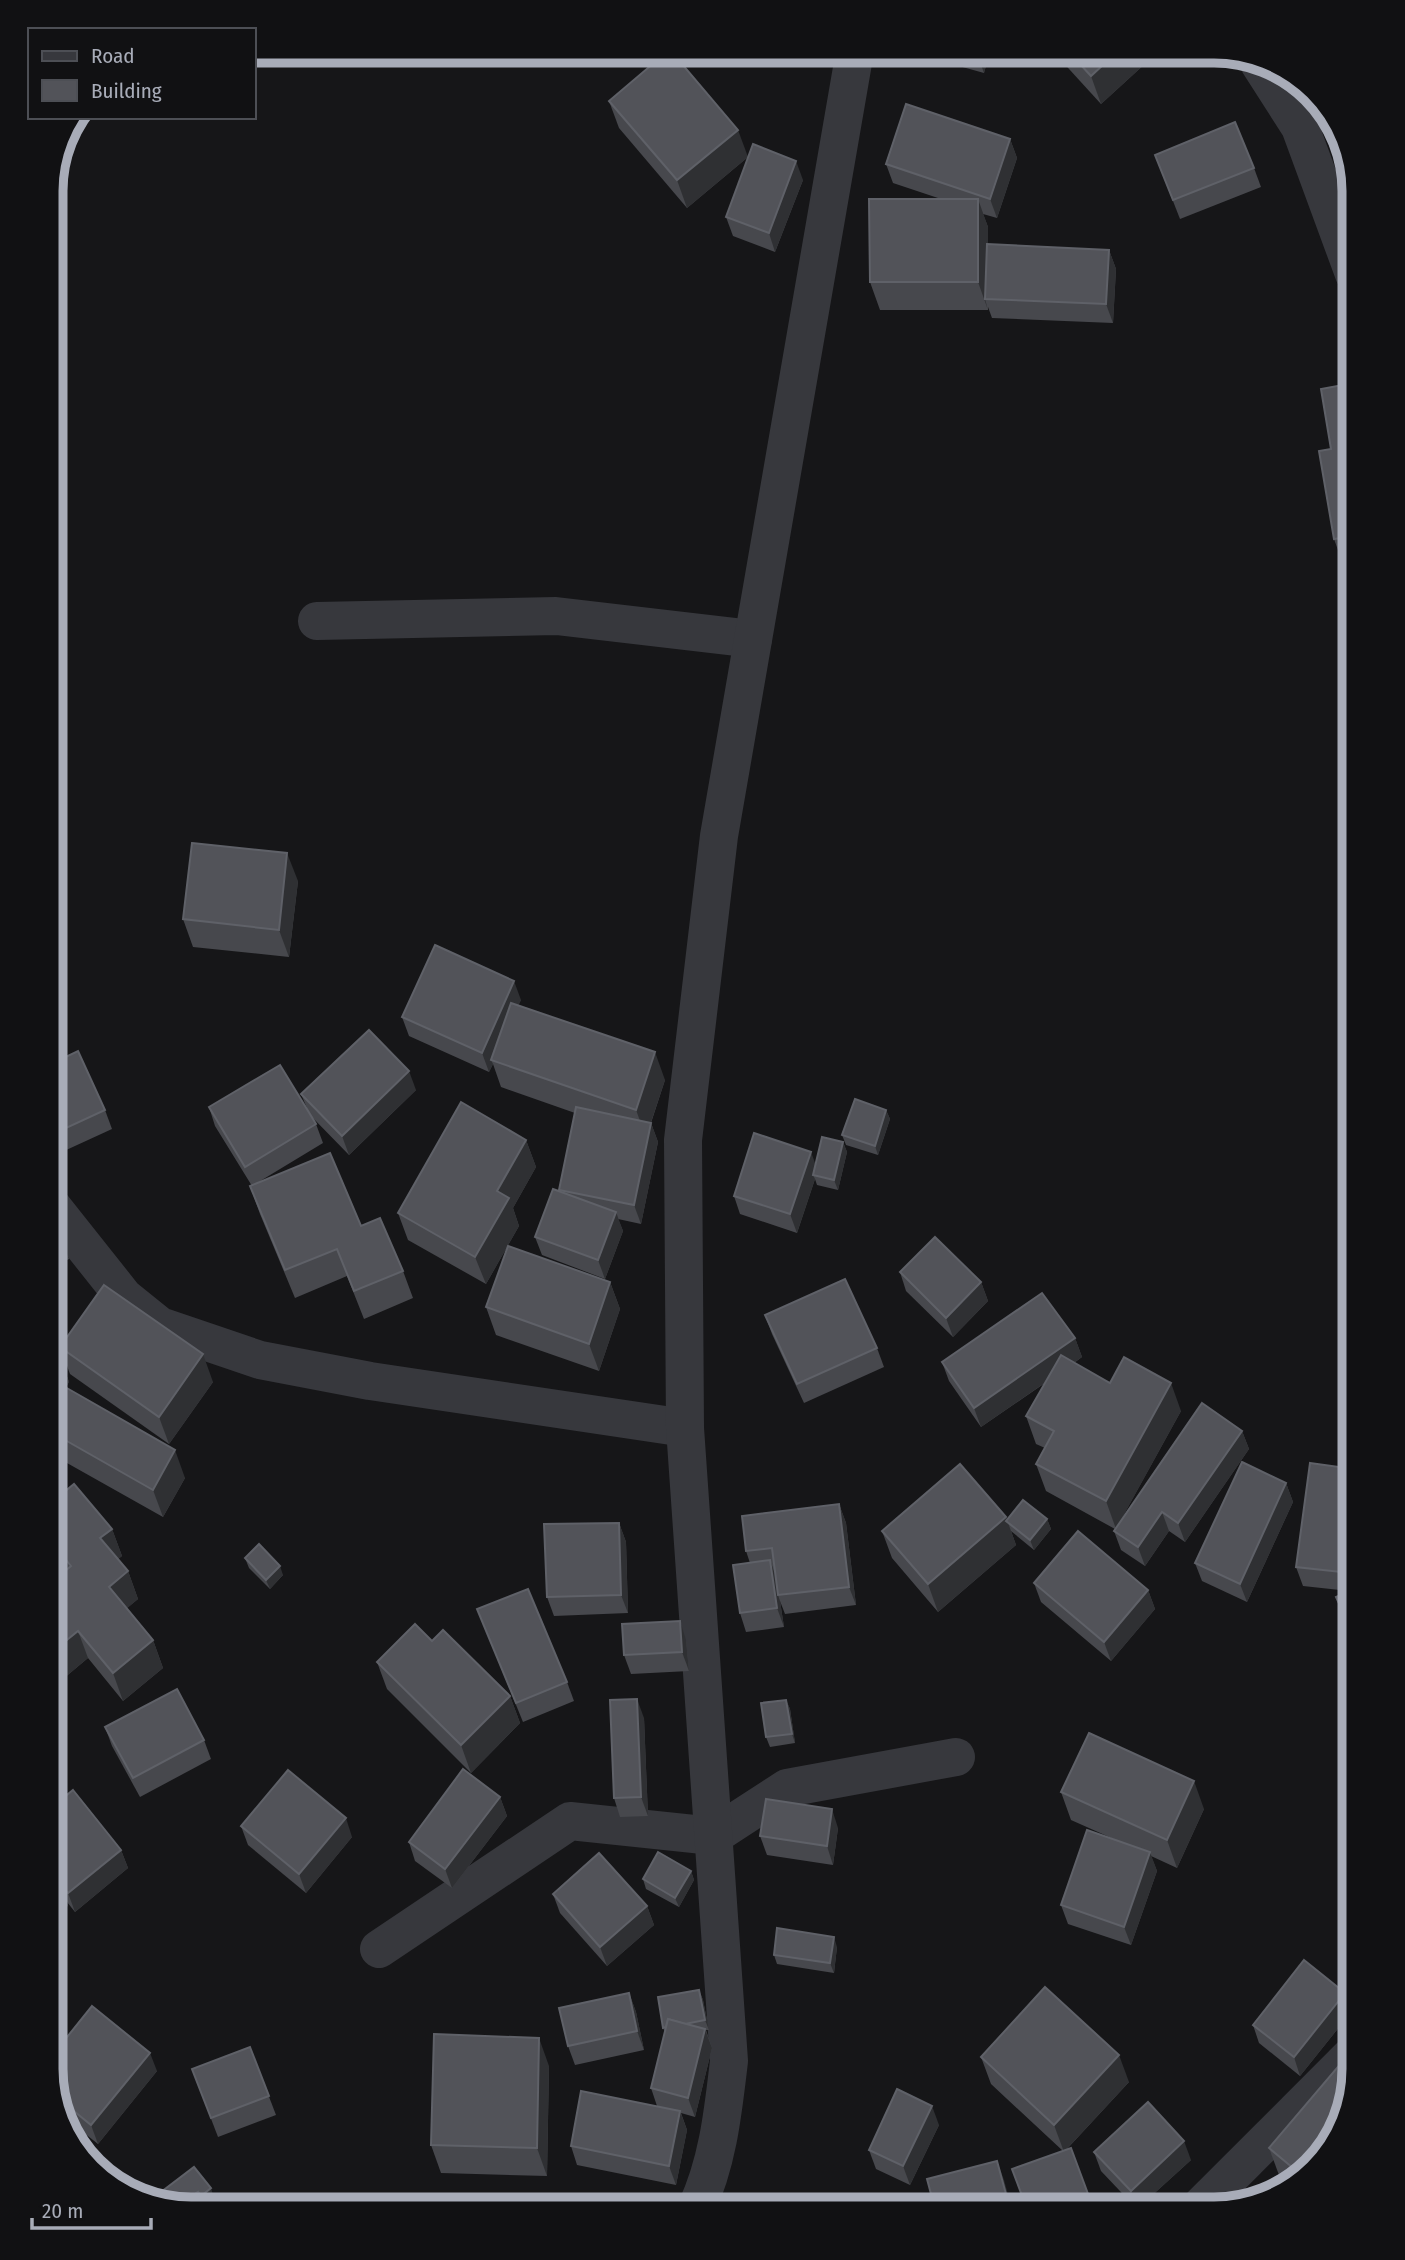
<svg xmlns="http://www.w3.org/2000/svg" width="1405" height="2260" font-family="'Fira Sans Condensed',sans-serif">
  <rect width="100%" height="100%" fill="#161618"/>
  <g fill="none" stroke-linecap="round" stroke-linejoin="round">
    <g stroke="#37383d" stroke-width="38">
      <path d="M317,621L556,616L753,639"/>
      <path d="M51,1205L124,1297L160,1326L260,1360L370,1381L685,1428"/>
      <path d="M379,1949L570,1821L713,1836L787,1788L956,1757"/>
      <path d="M696,2209C718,2162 723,2112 729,2061L685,1428L683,1140L719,836L855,51"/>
      <path d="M1198,2209L1354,2053"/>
    </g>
    <path stroke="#37383d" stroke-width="38" d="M1259,63L1300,127L1354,274"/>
  </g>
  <g fill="#47484d">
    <path d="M927,51H990L984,73L930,58Z"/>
    <path d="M1057,51H1159L1101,104L1059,58Z"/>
    <path d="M609,101L748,157L687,208L619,128Z"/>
    <path d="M1010,139L1017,158L997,218L983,214L988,227V244L1109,250L1116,269L1113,323L992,318L988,307V310H880L870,282L941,199L893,183L886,164Z"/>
    <path d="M1155,155L1254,168L1261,187L1180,219Z"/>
    <path d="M803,180L775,252L733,236L726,217Z"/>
    <path d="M1354,383V565L1344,567L1334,539L1331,449Z"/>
    <path d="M298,881L289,957L193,947L183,919Z"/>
    <path d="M51,999L58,1019L51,1022Z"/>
    <path d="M521,1000L518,1005L665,1080L651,1123L658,1142L641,1224L618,1219L623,1231L605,1279L542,1255L535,1237L560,1192L559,1190L575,1113L501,1087L493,1064L489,1072L409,1036L402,1017Z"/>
    <path d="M51,1064L105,1110L112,1129L51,1157Z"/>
    <path d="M416,1090L349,1155L311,1116L316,1124L323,1143L252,1186L215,1126L209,1107L307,1108L301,1094Z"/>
    <path d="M886,1110L890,1119L878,1155L846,1145L842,1135Z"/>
    <path d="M526,1140L536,1167L513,1208L519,1226L486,1284L408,1240L398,1213Z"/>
    <path d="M843,1142L847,1152L838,1190L817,1185L815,1179L797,1233L740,1214L734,1196L816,1165Z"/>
    <path d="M250,1186L361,1226L403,1271L413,1298L364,1319L347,1276L295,1298L260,1214Z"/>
    <path d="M51,1215L59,1232L69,1259L51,1268Z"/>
    <path d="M900,1272L981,1282L988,1301L953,1337L906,1291Z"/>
    <path d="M610,1282L620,1309L599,1371L496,1335L486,1307Z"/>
    <path d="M765,1315L877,1348L884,1367L804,1403L772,1334Z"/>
    <path d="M1075,1338L1082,1357L1074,1363L1110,1383L1181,1411L1118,1525L1242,1431L1249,1449L1185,1542L1169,1531L1145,1566L1121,1550L1114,1531L1115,1529L1046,1491L1036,1464L1045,1448L1036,1444L1026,1416L1045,1383L981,1427L949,1381L942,1362Z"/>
    <path d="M60,1347L213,1382L169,1444L70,1374Z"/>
    <path d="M51,1350L59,1354L69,1382L65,1388L185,1478L163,1517L51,1454Z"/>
    <path d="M1354,1469V1642L1346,1625L1336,1597L1349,1591L1303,1586L1296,1567Z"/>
    <path d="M1286,1483L1293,1502L1247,1602L1202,1581L1195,1563Z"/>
    <path d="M51,1503L112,1529L122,1556L118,1559L128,1571L138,1599L127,1608L153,1640L163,1668L123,1701L88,1658L51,1689L64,1572L51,1557Z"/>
    <path d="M839,1504L846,1523L856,1605L785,1614L780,1601L784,1627L746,1632L740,1613L750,1563L746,1551Z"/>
    <path d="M1006,1517L1007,1520L1047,1519L1051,1529L1034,1550L1011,1531L1016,1545L938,1612L892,1558L882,1531Z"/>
    <path d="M619,1523L626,1542L628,1613L554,1616L547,1597Z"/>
    <path d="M245,1558L283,1575L270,1589L249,1568Z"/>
    <path d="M1034,1583L1148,1590L1155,1609L1111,1661L1041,1602Z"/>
    <path d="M477,1609L567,1682L574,1701L523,1722Z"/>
    <path d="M686,1640L689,1671L631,1674L624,1655Z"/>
    <path d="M432,1641L510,1696L520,1723L471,1773L387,1689L377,1662Z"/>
    <path d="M786,1700L790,1709L795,1743L770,1747L766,1737Z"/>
    <path d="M644,1718L648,1816L620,1817L614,1798Z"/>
    <path d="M105,1727L204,1740L211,1759L140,1797L112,1746Z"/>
    <path d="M1061,1792L1204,1809L1177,1868L1151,1856L1157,1871L1131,1945L1068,1924L1061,1905L1116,1840L1071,1820Z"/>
    <path d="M500,1797L507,1816L452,1888L415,1861L409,1842Z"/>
    <path d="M51,1808L121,1850L128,1868L75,1912L67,1902L68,1905L51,1936Z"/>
    <path d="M241,1826L352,1837L306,1893L248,1845Z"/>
    <path d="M838,1828L833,1865L767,1855L760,1836Z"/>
    <path d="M691,1871L694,1880L679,1907L646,1889L643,1879Z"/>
    <path d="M553,1894L647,1906L654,1925L607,1966L560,1913Z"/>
    <path d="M837,1947L834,1973L777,1964L774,1955Z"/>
    <path d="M699,1990L703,2000L709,2030H706L712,2048L695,2117L681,2113L687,2130L676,2185L577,2165L571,2146L657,2106L651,2088L665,2032L663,2028Z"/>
    <path d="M629,1993L636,2012L644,2050L575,2065L568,2046Z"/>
    <path d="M1345,1993L1352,2011L1300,2076L1259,2043L1253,2025Z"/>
    <path d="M250,2047L276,2115L218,2137L192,2069Z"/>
    <path d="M981,2057L1129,2082L1066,2150L1071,2148L1093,2209H1027L1063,2151L991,2084Z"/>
    <path d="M549,2066L547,2176L441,2173L431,2145Z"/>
    <path d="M51,2069L157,2071L98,2144L64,2117L69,2130L67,2133L65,2131Z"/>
    <path d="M939,2125L910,2185L876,2169L869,2150Z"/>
    <path d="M1335,2140L1288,2183L1279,2175L1269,2148Z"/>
    <path d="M1094,2152L1191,2160L1137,2209L1101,2171Z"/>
  </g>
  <g fill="#2f3033">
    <path d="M976,51H990L984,73Z"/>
    <path d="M1118,51H1159L1101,104L1091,76Z"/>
    <path d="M738,130L748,157L687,208L677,180Z"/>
    <path d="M1010,139L1017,158L997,218L990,199Z"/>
    <path d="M796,161L803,180L775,252L769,233Z"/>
    <path d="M978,199L988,227V299H985L988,310L978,282Z"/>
    <path d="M1109,250L1116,269L1113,323L1106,304Z"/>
    <path d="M52,699L59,718L51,733V700Z"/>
    <path d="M287,853L298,881L289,957L279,930Z"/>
    <path d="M514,981L521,1000L494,1061L491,1060L493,1064L489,1072L482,1053Z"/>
    <path d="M655,1052L665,1080L646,1137L636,1110Z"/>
    <path d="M409,1071L416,1090L349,1155L342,1136Z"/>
    <path d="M886,1110L890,1119L878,1155L875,1146Z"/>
    <path d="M651,1123L658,1142L641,1224L634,1205Z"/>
    <path d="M526,1140L536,1167L513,1208L519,1226L486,1284L475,1257L497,1191Z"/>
    <path d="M843,1142L847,1152L838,1190L834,1180Z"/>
    <path d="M811,1152L818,1171L813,1175L815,1179L797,1233L790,1214Z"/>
    <path d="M616,1212L623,1231L605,1279L598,1260Z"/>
    <path d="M610,1282L620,1309L599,1371L589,1344Z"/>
    <path d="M981,1282L988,1301L953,1337L946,1318Z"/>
    <path d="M1075,1338L1082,1357L981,1427L974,1408Z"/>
    <path d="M59,1354L69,1382L56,1404L51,1391V1368Z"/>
    <path d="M203,1354L213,1382L169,1444L159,1417Z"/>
    <path d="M1171,1383L1181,1411L1116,1529L1106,1501Z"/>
    <path d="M1242,1431L1249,1449L1185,1542L1178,1523Z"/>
    <path d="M175,1450L185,1478L163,1517L153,1490Z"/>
    <path d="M1286,1483L1293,1502L1247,1602L1240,1584Z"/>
    <path d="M839,1504L846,1523L856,1605L849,1587Z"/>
    <path d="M1162,1512L1169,1531L1145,1566L1138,1547Z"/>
    <path d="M1006,1517L1016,1545L938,1612L928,1584Z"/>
    <path d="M1047,1519L1051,1529L1034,1550L1030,1540Z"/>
    <path d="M619,1523L626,1542L628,1613L621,1595Z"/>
    <path d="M112,1529L122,1556L110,1566L100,1538Z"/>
    <path d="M1354,1538V1586L1350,1573Z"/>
    <path d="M770,1560L777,1579L778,1595L780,1601L784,1627L777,1608Z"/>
    <path d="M280,1566L283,1575L270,1589L266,1580Z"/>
    <path d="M128,1571L138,1599L119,1615L109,1587Z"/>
    <path d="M1148,1590L1155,1609L1111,1661L1104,1642Z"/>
    <path d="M680,1621L686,1640L689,1671L682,1652Z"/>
    <path d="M78,1631L88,1658L51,1689V1653Z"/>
    <path d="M153,1640L163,1668L123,1701L113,1673Z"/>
    <path d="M510,1696L520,1723L471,1773L461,1745Z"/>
    <path d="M637,1699L644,1718L648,1816L641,1797Z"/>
    <path d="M786,1700L790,1709L795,1743L792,1734Z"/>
    <path d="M51,1707L60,1732L51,1739Z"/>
    <path d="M1194,1781L1204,1809L1177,1868L1167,1840Z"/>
    <path d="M500,1797L507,1816L452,1888L445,1869Z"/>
    <path d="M832,1809L838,1828L833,1865L827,1846Z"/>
    <path d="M346,1818L352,1837L306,1893L299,1874Z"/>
    <path d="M121,1850L128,1868L75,1912L68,1893Z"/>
    <path d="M1150,1852L1157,1871L1131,1945L1124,1927Z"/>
    <path d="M691,1871L694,1880L679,1907L675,1898Z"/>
    <path d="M58,1877L68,1905L51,1936V1890Z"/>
    <path d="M647,1906L654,1925L607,1966L600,1947Z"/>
    <path d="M834,1937L837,1947L834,1973L830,1963Z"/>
    <path d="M699,1990L703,2000L709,2030L705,2020Z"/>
    <path d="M629,1993L636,2012L644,2050L637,2031Z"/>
    <path d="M1345,1993L1352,2011L1300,2076L1294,2057Z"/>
    <path d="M705,2029L712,2048L695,2117L688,2098Z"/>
    <path d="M539,2038L549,2066L547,2176L537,2148Z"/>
    <path d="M150,2053L157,2071L98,2144L91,2125Z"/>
    <path d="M1119,2055L1129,2082L1064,2152L1054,2125Z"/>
    <path d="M59,2103L69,2130L67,2133L65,2131Z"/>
    <path d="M932,2106L939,2125L910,2185L903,2166Z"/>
    <path d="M680,2111L687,2130L676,2185L669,2166Z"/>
    <path d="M1184,2141L1191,2160L1137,2209L1131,2191Z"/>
    <path d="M997,2161L1004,2180L1012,2209H1010Z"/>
    <path d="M211,2188L214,2198L201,2209H185Z"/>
  </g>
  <g fill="#525359" stroke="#5f6168" stroke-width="2">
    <path d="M668,51H671L738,130L677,180L609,101Z"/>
    <path d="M1068,51H1118L1091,76Z"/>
    <path d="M906,104L1010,139L990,199L886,164Z"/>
    <path d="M1235,122L1254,168L1173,200L1155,155Z"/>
    <path d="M753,144L796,161L769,233L726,217Z"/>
    <path d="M869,199H978V282H870Z"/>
    <path d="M987,244L1109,250L1106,304L985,299Z"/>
    <path d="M1354,383V536L1334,539L1319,451L1331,449L1321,389Z"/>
    <path d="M192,843L287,853L279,930L183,919Z"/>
    <path d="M435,945L514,981L482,1053L402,1017Z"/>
    <path d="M51,999L55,1009L51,1011Z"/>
    <path d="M511,1003L655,1052L636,1110L491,1060Z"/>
    <path d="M369,1030L409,1071L342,1136L301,1094Z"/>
    <path d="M78,1051L105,1110L51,1135V1064Z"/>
    <path d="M280,1065L316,1124L245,1167L209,1107Z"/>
    <path d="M855,1099L886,1110L875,1146L842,1135Z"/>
    <path d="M461,1102L526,1140L497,1191L509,1198L475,1257L398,1213Z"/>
    <path d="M576,1107L651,1123L634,1205L559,1190Z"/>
    <path d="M754,1133L811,1152L790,1214L734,1196Z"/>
    <path d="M822,1137L843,1142L834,1180L813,1175Z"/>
    <path d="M330,1153L361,1226L380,1218L403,1271L354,1291L337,1249L285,1270L250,1186Z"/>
    <path d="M553,1189L616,1212L598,1260L535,1237Z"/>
    <path d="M51,1215L59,1232L51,1236Z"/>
    <path d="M935,1237L981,1282L946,1318L900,1272Z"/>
    <path d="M508,1246L610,1282L589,1344L486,1307Z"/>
    <path d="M845,1279L877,1348L797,1384L765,1315Z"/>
    <path d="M104,1285L203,1354L159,1417L60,1347Z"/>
    <path d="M1042,1293L1075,1338L974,1408L942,1362Z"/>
    <path d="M51,1350L59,1354L51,1368Z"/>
    <path d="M1061,1355L1110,1383L1124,1357L1171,1383L1106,1501L1036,1464L1054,1431L1026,1416Z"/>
    <path d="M51,1379L175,1450L153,1490L51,1432Z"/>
    <path d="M1202,1403L1242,1431L1178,1523L1162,1512L1138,1547L1114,1531Z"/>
    <path d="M1242,1462L1286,1483L1240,1584L1195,1563Z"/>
    <path d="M1310,1463L1354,1469V1538L1350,1573L1296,1567Z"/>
    <path d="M960,1464L1006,1517L928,1584L882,1531Z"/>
    <path d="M74,1484L112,1529L100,1538L128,1571L109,1587L153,1640L113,1673L78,1631L51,1653V1583L71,1566L51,1541V1503Z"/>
    <path d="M1023,1500L1047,1519L1030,1540L1006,1521Z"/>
    <path d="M839,1504L849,1587L778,1595L772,1548L746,1551L742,1516Z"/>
    <path d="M619,1523L621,1595L547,1597L544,1524Z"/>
    <path d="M1078,1531L1148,1590L1104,1642L1034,1583Z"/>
    <path d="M259,1544L280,1566L266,1580L245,1558Z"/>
    <path d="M770,1560L777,1608L740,1613L733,1565Z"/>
    <path d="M528,1589L567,1682L516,1703L477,1609Z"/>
    <path d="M1354,1589V1636L1336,1597Z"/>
    <path d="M680,1621L682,1652L624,1655L622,1624Z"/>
    <path d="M415,1624L432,1641L443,1630L510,1696L461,1745L377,1662Z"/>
    <path d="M177,1689L204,1740L133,1778L105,1727Z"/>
    <path d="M637,1699L641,1797L614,1798L610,1700Z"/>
    <path d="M786,1700L792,1734L766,1737L761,1703Z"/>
    <path d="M1089,1733L1194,1781L1167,1840L1061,1792Z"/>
    <path d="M463,1769L500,1797L445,1869L409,1842Z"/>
    <path d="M288,1770L346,1818L299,1874L241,1826Z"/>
    <path d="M73,1790L121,1850L68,1893L60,1883L58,1877L51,1872V1808Z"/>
    <path d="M766,1799L832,1809L827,1846L760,1836Z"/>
    <path d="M1087,1830L1150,1852L1124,1927L1061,1905Z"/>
    <path d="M658,1852L691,1871L675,1898L643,1879Z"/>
    <path d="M599,1853L647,1906L600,1947L553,1894Z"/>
    <path d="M51,1874L58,1877L51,1890Z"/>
    <path d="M777,1928L834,1937L830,1963L774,1955Z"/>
    <path d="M1304,1960L1345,1993L1294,2057L1253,2025Z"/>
    <path d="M1045,1987L1119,2055L1054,2125L981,2057Z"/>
    <path d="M699,1990L705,2020L685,2024L668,2019L666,2027L663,2028L658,1997Z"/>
    <path d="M629,1993L637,2031L568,2046L559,2008Z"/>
    <path d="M92,2006L150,2053L91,2125L58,2098L51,2069V2057Z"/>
    <path d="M668,2019L705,2029L688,2098L651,2088Z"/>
    <path d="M434,2034L539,2038L537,2148L431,2145Z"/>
    <path d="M250,2047L269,2096L211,2118L192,2069Z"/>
    <path d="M1354,2048V2069L1335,2140L1299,2173L1269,2148Z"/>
    <path d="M897,2089L932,2106L903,2166L869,2150Z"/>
    <path d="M581,2091L680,2111L669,2166L571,2146Z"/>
    <path d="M1148,2102L1184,2141L1131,2191L1094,2152Z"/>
    <path d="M1071,2148L1091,2202L1085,2203L1071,2209H1027L1012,2169Z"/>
    <path d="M997,2161L1010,2209H935L927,2179Z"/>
    <path d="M194,2167L211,2188L201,2196L198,2192L177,2207L152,2199Z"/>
    <path d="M198,2192L211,2209H182L177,2207Z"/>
    <path d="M1177,2198L1189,2209H1166Z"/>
    <path d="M1085,2203L1093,2209H1081Z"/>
  </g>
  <path d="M0 0H1405V2260H0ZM191 63H1214A128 128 0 0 1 1342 191V2069A128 128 0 0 1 1214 2197H191A128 128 0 0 1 63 2069V191A128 128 0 0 1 191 63Z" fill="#111113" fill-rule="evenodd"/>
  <path fill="none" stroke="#a8acb8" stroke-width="9" d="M191 63H1214A128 128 0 0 1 1342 191V2069A128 128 0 0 1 1214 2197H191A128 128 0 0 1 63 2069V191A128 128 0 0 1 191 63Z"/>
  <rect x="28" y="28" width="228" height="91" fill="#111113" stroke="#4d4f55" stroke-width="2"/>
  <rect x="42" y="51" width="35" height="10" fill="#37383d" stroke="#4d4f55" stroke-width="2"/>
  <text x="91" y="63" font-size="21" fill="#a8acb8">Road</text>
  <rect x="42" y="80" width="35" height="21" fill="#525359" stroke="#4d4f55" stroke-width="2"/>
  <text x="91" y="98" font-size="21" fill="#a8acb8">Building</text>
  <path d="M32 2218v10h119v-10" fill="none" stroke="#a8acb8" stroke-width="3.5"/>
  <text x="42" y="2218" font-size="21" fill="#a8acb8" stroke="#111113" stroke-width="5" paint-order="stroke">20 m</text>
</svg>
